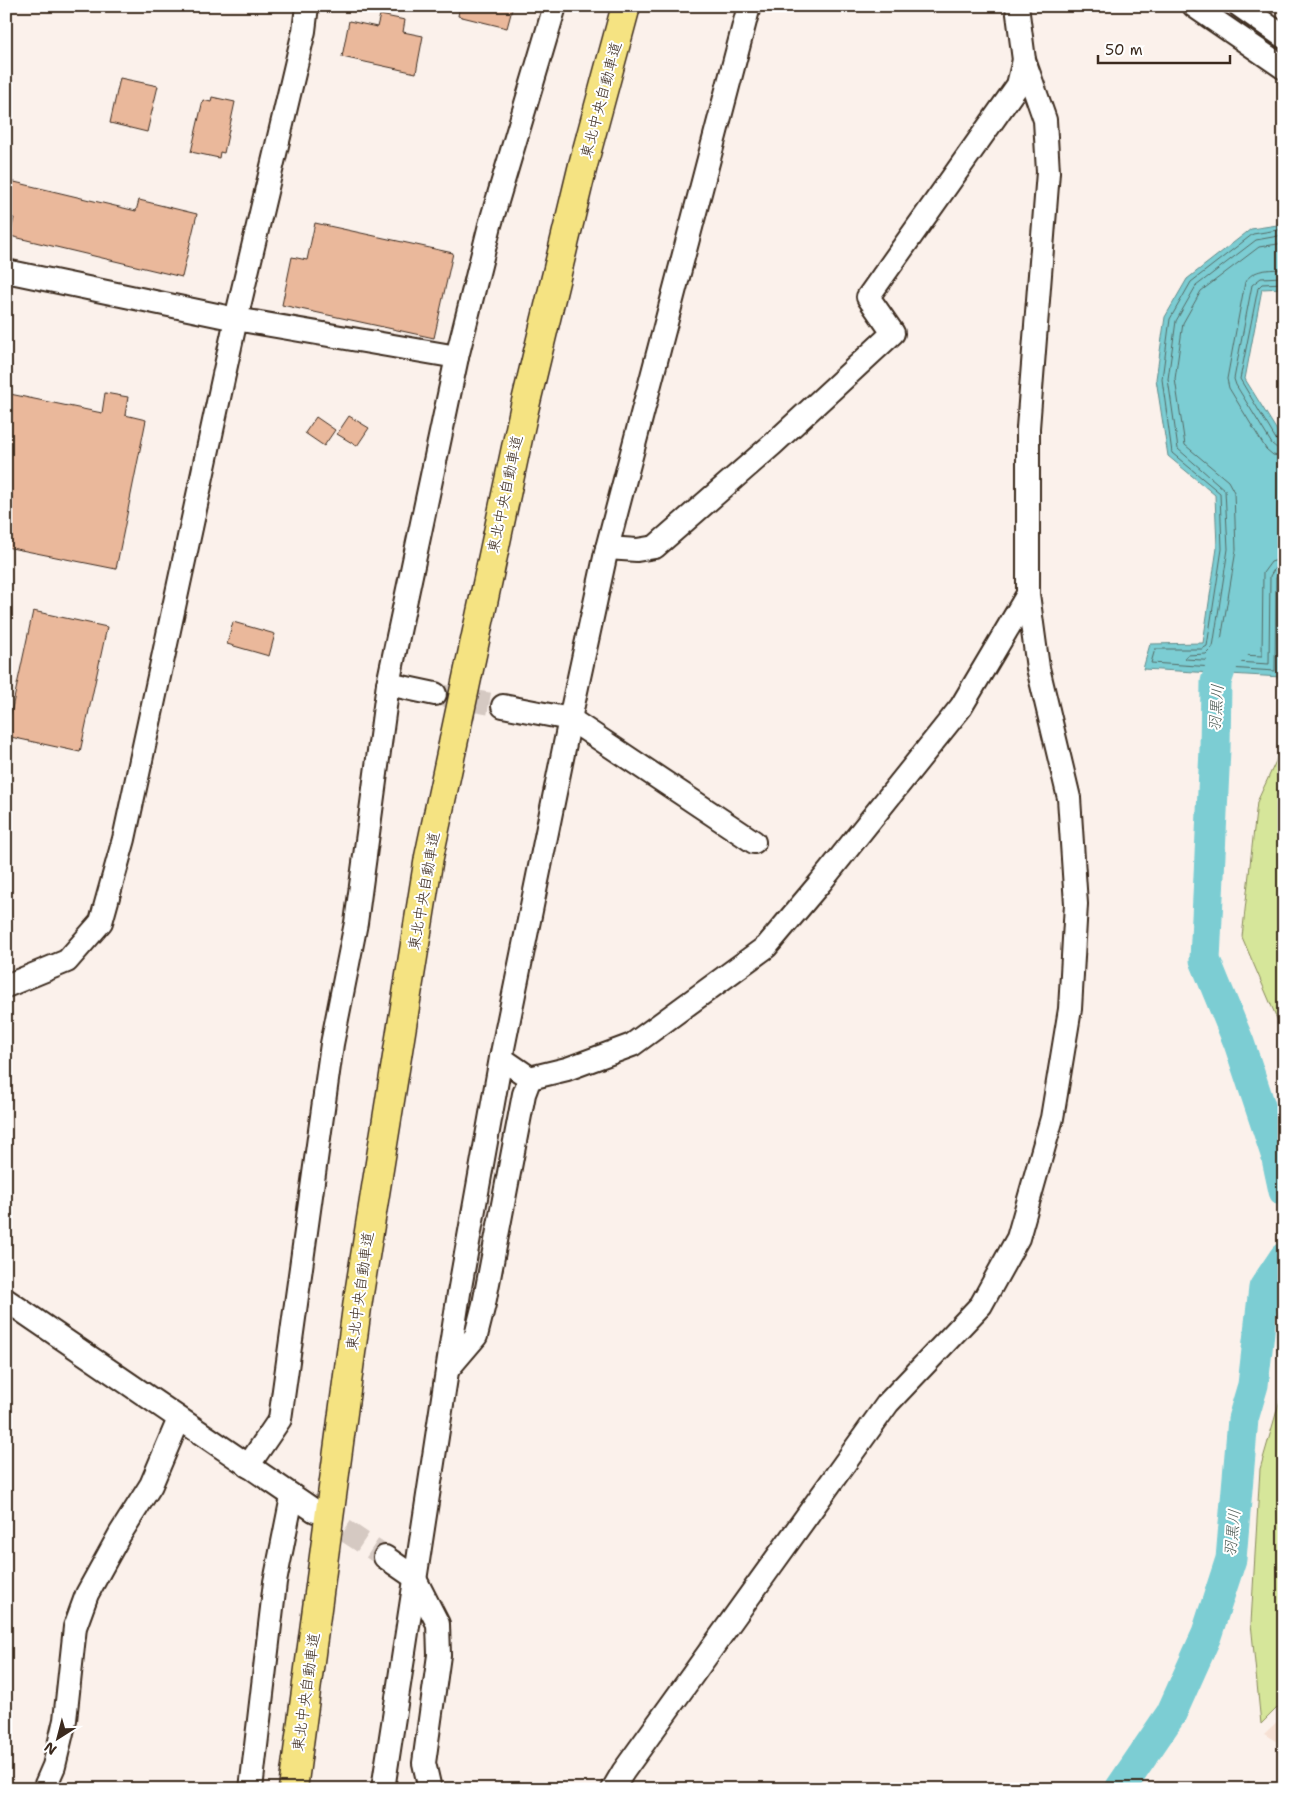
<svg xmlns="http://www.w3.org/2000/svg" width="1290" height="1795" font-family="'Shantell Sans','Klee One',sans-serif">
  <rect width="100%" height="100%" fill="#fbf1eb"/>
  <filter id="ink" filterUnits="userSpaceOnUse"><feTurbulence type="fractalNoise" baseFrequency=".02" numOctaves="2"/><feDisplacementMap in="SourceGraphic" scale="10" xChannelSelector="R" yChannelSelector="G"/><feConvolveMatrix kernelMatrix="1 2 1 2 8 2 1 2 1" color-interpolation-filters="sRGB"/></filter>
  <g filter="url(#ink)">
    <path fill="#f6e0d3" d="M1284,1715V1746L1264,1734Z"/>
    <g fill="#d6e69a" stroke="#88885c">
      <path d="M1284,717V1035L1242,937L1257,802L1276,761Z"/>
      <path d="M1284,1386V1701L1261,1724L1251,1623L1260,1469Z"/>
    </g>
    <path fill="#7ccdd3" stroke="#628c8b" d="M1284,224V288L1262,289L1245,379L1284,442L1281,677L1143,669L1150,644L1203,643L1217,548L1215,495L1168,456L1156,379L1165,317L1187,279L1251,229Z"/>
    <g fill="none" stroke-linecap="round" stroke-linejoin="round">
      <g stroke="#556b66" stroke-width="1">
        <path d="M1284,229L1253,234L1191,282L1170,319L1162,379L1172,453L1220,493L1222,549L1207,646L1202,649H1155L1151,663L1275,671L1276,578L1279,573L1284,572"/>
        <path d="M1284,235L1256,240L1196,286L1176,321L1168,379L1178,449L1225,490L1228,549L1213,647L1206,654L1187,655L1185,659L1269,664L1270,576L1275,568L1284,566"/>
        <path d="M1284,243L1259,247L1201,291L1183,323L1175,379L1185,445L1228,481L1234,492L1236,550L1219,652L1220,654L1262,656L1263,573L1271,562L1284,558"/>
        <path d="M1284,269C1269,270 1254,268 1245,282L1227,379L1229,388L1266,449L1273,455L1284,457"/>
        <path d="M1284,277L1261,278L1252,285L1234,379L1236,385L1272,444L1277,448L1284,450"/>
        <path d="M1284,283L1262,284L1258,288L1240,379L1277,441L1284,443"/>
      </g>
      <g stroke="#7ccdd3" stroke-width="31">
        <path d="M1242,639L1224,658L1216,682L1215,749L1205,960L1239,1043L1276,1154L1284,1191"/>
        <path d="M1120,1789L1171,1714L1206,1636L1231,1559L1243,1419L1253,1385L1264,1288L1284,1258"/>
      </g>
    </g>
    <g fill="#eab89b" stroke="#3b2a1e">
      <path d="M460,6H513L507,28L458,16Z"/>
      <path d="M380,15L405,20L403,32L423,36L416,73L342,57L349,21L377,27Z"/>
      <path d="M120,78L158,86L147,132L110,123Z"/>
      <path d="M212,97L235,102L224,153L220,152L219,158L191,152L203,100L211,102Z"/>
      <path d="M6,180L136,211L139,200L197,214L182,277L10,236L14,218L6,216Z"/>
      <path d="M315,223L453,253L434,338L282,305L292,257L307,260Z"/>
      <path d="M105,393L128,397L125,415L146,420L116,569L6,547V411L10,394L102,413Z"/>
      <path d="M349,416L369,428L357,446L337,434Z"/>
      <path d="M316,417L335,430L324,446L305,433Z"/>
      <path d="M33,611L107,627L80,752L6,736Z"/>
      <path d="M233,622L275,634L269,656L227,644Z"/>
      <path d="M1248,1782L1266,1789H1246Z"/>
    </g>
    <g fill="none" stroke-linecap="round" stroke-linejoin="round">
      <g stroke="#d5c9c2" stroke-width="22" stroke-dasharray="22 11" stroke-linecap="butt">
        <path d="M435,694L503,706"/>
        <path d="M317,1512L385,1557"/>
      </g>
      <g stroke="#3b2a1e" stroke-width="26">
        <g id="minor">
          <path d="M1194,6L1284,68"/>
          <path d="M1240,6L1284,37"/>
          <path d="M6,271L236,319L457,357"/>
          <path d="M607,548L637,550L655,547L773,444L893,333L868,297L1018,85L1024,60"/>
          <path d="M388,684L435,694"/>
          <path d="M503,706L570,719L754,842"/>
          <path d="M6,986L67,961L101,922L124,839L236,319L304,31L307,6"/>
          <path d="M501,1058L530,1078L567,1069L632,1045L766,947L820,883L961,707L1028,594"/>
          <path d="M6,1300L315,1511"/>
          <path d="M447,1370L476,1336L484,1304L524,1094L530,1078"/>
          <path d="M248,1466L280,1419L332,1044L356,923L388,684L457,357L490,225L555,6"/>
          <path d="M385,1557L414,1577L438,1624L439,1655L424,1763L430,1789"/>
          <path d="M44,1789L54,1766L65,1720L75,1627L87,1594L120,1534L151,1485L179,1419"/>
          <path d="M251,1789L275,1582L292,1497"/>
          <path d="M383,1789L459,1293L501,1058L570,719L607,548L749,6"/>
          <path d="M613,1789L623,1772L888,1403L981,1305L1018,1238L1052,1118L1070,1009L1076,904L1069,798L1038,668L1028,594V428L1048,172L1045,120L1024,60L1017,6"/>
        </g>
      </g>
      <g stroke="#3b2a1e" stroke-width="31">
        <path id="highway" d="M293,1789L358,1300L429,857L524,410L583,165L626,6"/>
      </g>
      <use href="#minor" stroke="#fff" stroke-width="22"/>
      <use href="#highway" stroke="#f5e382" stroke-width="28"/>
    </g>
  </g>
  <g text-anchor="middle" dominant-baseline="central" stroke-width="4" stroke-linejoin="round" paint-order="stroke">
    <g font-size="15" fill="#3b2a1e" stroke="#fff">
      <text transform="translate(601 100) rotate(-75)">東北中央自動車道</text>
      <text transform="translate(505 494) rotate(-78)">東北中央自動車道</text>
      <text transform="translate(424 891) rotate(-80)">東北中央自動車道</text>
      <text transform="translate(360 1291) rotate(-82)">東北中央自動車道</text>
      <text transform="translate(306 1692) rotate(-82)">東北中央自動車道</text>
    </g>
    <g font-size="16" font-style="italic" fill="#4e5b54" stroke="#fff">
      <text transform="translate(1216 708) rotate(-86)">羽黒川</text>
      <text transform="translate(1232 1533) rotate(-84)">羽黒川</text>
    </g>
  </g>
  <rect width="1290" height="1795" fill="none" stroke="#fff" stroke-width="25"/>
  <rect x="12" y="12" width="1265" height="1770" fill="none" stroke="#3b2a1e" stroke-width="2" filter="url(#ink)"/>
  <g transform="translate(58 1738) rotate(216)" stroke="#ffffff" stroke-width="4" paint-order="stroke">
  <path d="M0-4L9 19L0 12L-9 19Z" fill="#3b2a1e"/>
  <text y="-8" font-size="14" font-weight="bold" text-anchor="middle" fill="#3b2a1e">N</text>
  </g>
  <path d="M1098 55v8h132v-8" fill="none" stroke="#3b2a1e" stroke-width="2.5"/>
  <text x="1105" y="55" font-size="15" fill="#3b2a1e" stroke="#ffffff" stroke-width="4" paint-order="stroke">50 m</text>
</svg>
